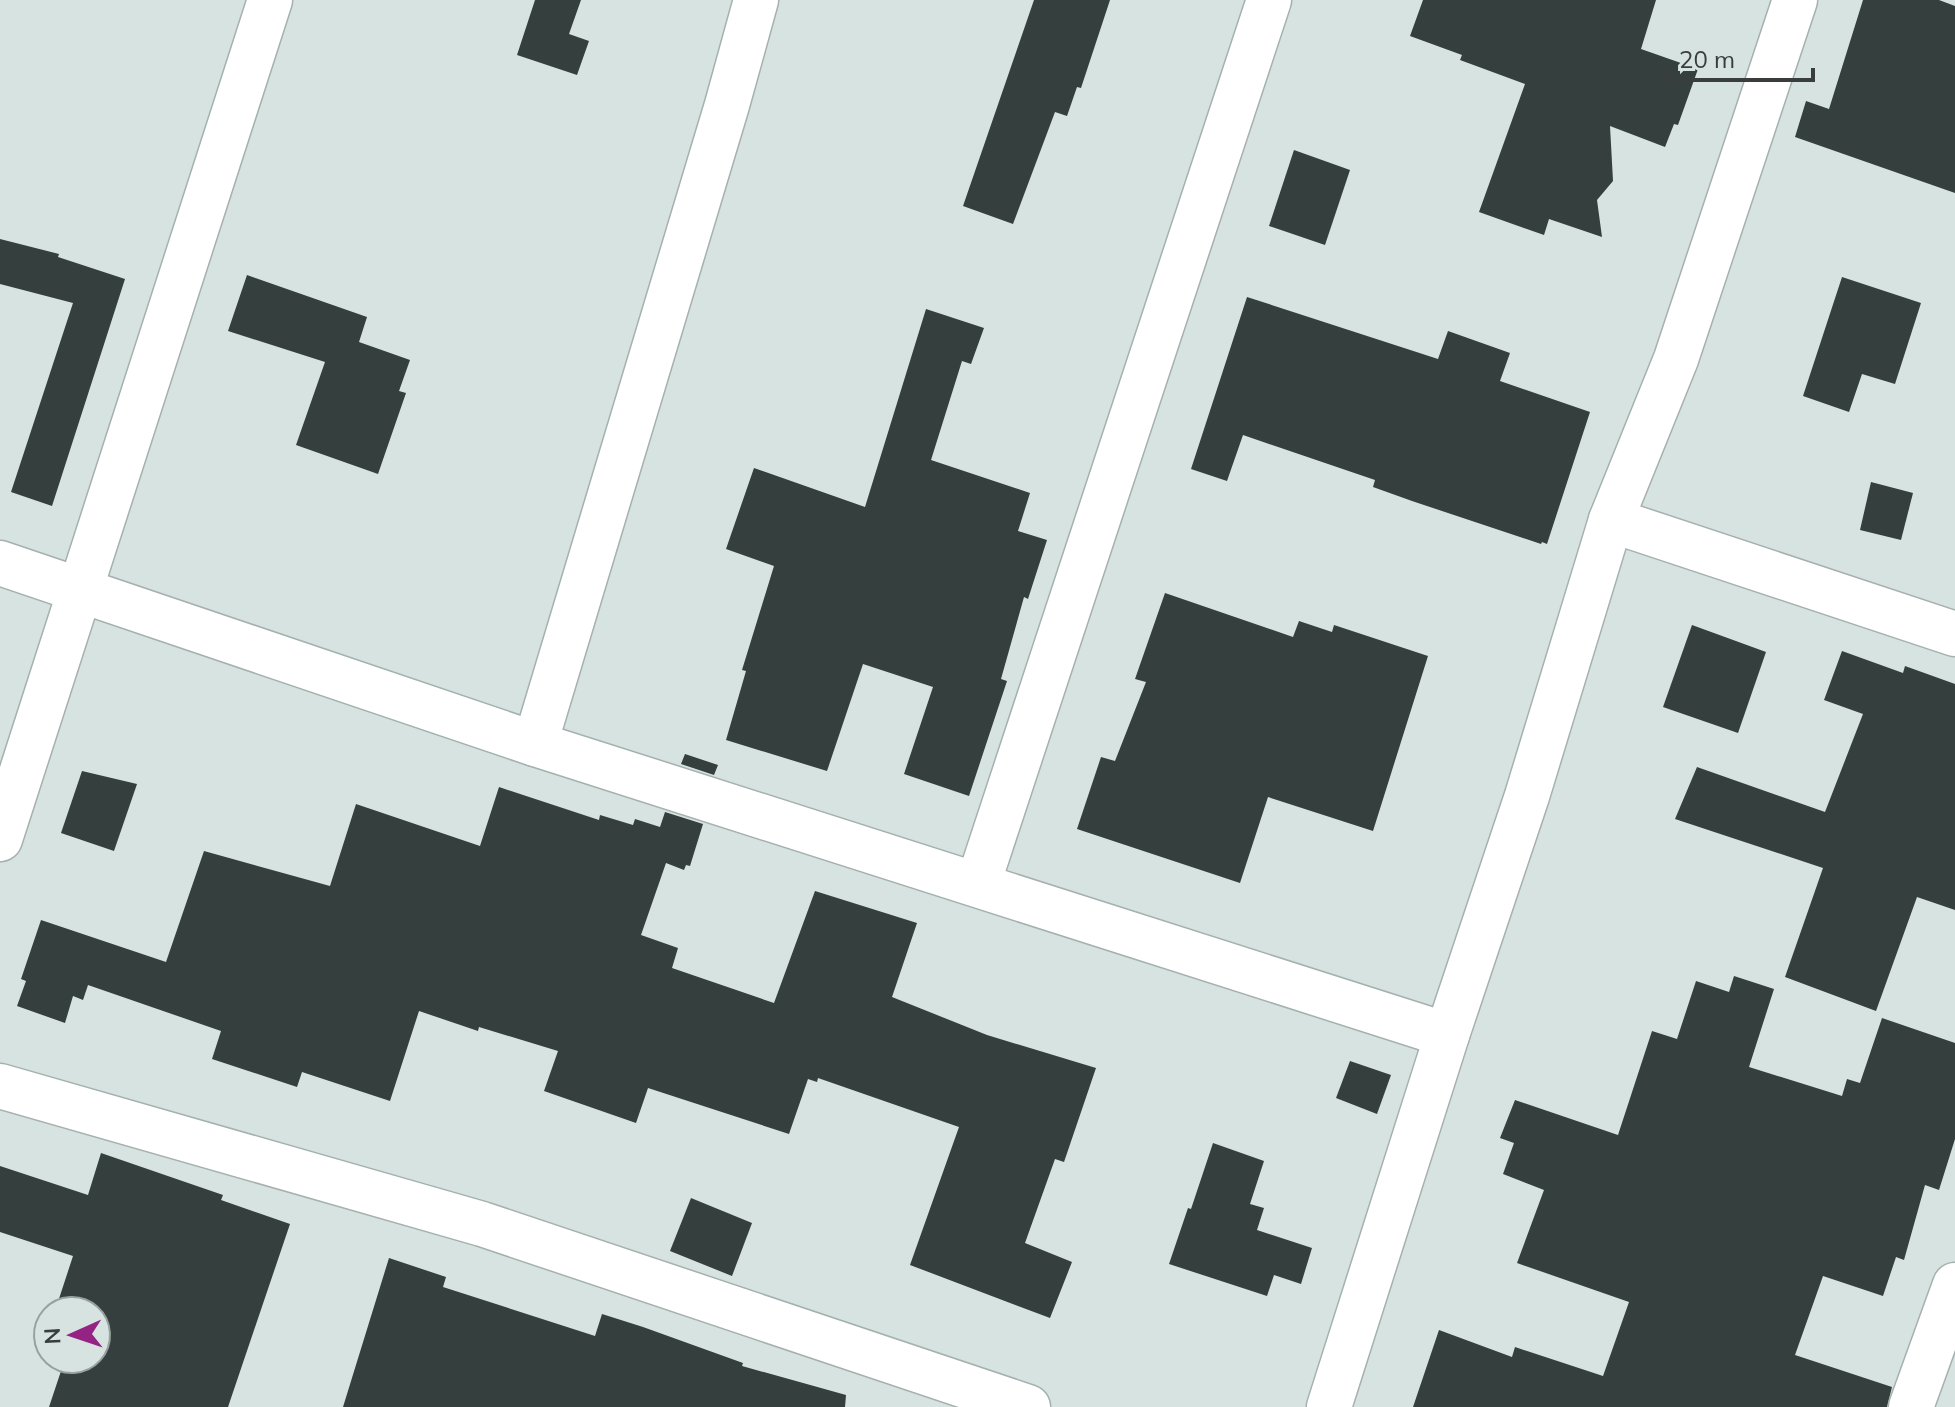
<svg xmlns="http://www.w3.org/2000/svg" width="1955" height="1407" font-family="Mulish,sans-serif">
  <rect width="100%" height="100%" fill="#d6e3e0"/>
  <g fill="#353f3d">
    <path d="M535,0H581L569,34L589,41L577,75L517,55Z"/>
    <path d="M1034,0H1110L1081,88L1077,87L1067,116L1055,112L1013,224L963,206Z"/>
    <path d="M1423,0H1656L1641,49L1698,69L1678,125L1674,124L1665,147L1610,126L1613,181L1597,200L1602,237L1549,219L1544,235L1479,212L1525,84L1460,60L1462,55L1410,36Z"/>
    <path d="M1863,0H1939L1955,6V193L1795,137L1806,101L1829,109Z"/>
    <path d="M1294,150L1350,170L1325,245L1269,226Z"/>
    <path d="M0,239L59,254L58,257L125,279L52,506L11,492L73,303L0,284Z"/>
    <path d="M247,275L367,317L359,342L410,360L399,391L406,393L378,474L296,445L325,362L228,331Z"/>
    <path d="M1842,277L1921,303L1895,384L1862,374L1849,412L1803,396Z"/>
    <path d="M1247,297L1438,359L1448,331L1510,353L1500,381L1590,412L1547,544L1542,542L1541,544L1412,501L1373,487L1375,480L1243,435L1227,481L1191,469Z"/>
    <path d="M926,309L984,328L971,364L962,361L931,460L1030,493L1018,531L1047,540L1028,599L1024,597L1001,679L1007,681L969,796L904,774L933,687L863,664L827,771L726,740L746,671L742,670L774,566L726,549L754,468L865,507Z"/>
    <path d="M1871,482L1913,493L1901,540L1860,530Z"/>
    <path d="M1165,593L1293,637L1299,621L1332,632L1334,625L1428,656L1373,831L1268,797L1240,883L1077,829L1101,757L1115,761L1146,682L1135,679Z"/>
    <path d="M1692,625L1766,652L1738,733L1663,707Z"/>
    <path d="M1842,651L1903,673L1905,666L1955,684V910L1917,897L1876,1011L1785,977L1823,868L1675,819L1697,767L1825,812L1863,714L1824,700Z"/>
    <path d="M685,754L718,765L714,775L681,764Z"/>
    <path d="M82,771L137,784L114,851L61,833Z"/>
    <path d="M499,787L599,820L600,815L633,825L635,819L660,827L665,812L703,824L690,866L686,865L684,870L666,863L641,935L678,948L672,968L774,1003L815,891L917,923L892,997L987,1035L1096,1068L1064,1162L1055,1159L1025,1243L1072,1262L1050,1318L910,1265L959,1127L818,1078L817,1082L808,1079L789,1134L648,1088L636,1123L544,1091L558,1051L479,1027L478,1031L419,1011L390,1101L302,1072L297,1087L212,1059L221,1031L88,985L83,1000L73,996L65,1023L17,1006L26,981L21,979L41,920L166,962L204,851L330,886L356,804L480,846Z"/>
    <path d="M1734,976L1774,989L1749,1067L1842,1096L1847,1079L1860,1083L1882,1018L1955,1043V1139L1939,1190L1925,1185L1904,1260L1896,1257L1883,1296L1823,1276L1795,1355L1892,1387L1887,1407H1413L1439,1330L1512,1357L1515,1347L1603,1376L1629,1302L1517,1263L1544,1190L1503,1174L1514,1143L1500,1138L1515,1100L1618,1135L1652,1031L1677,1039L1696,981L1729,992Z"/>
    <path d="M1350,1061L1391,1075L1377,1114L1336,1098Z"/>
    <path d="M1213,1143L1264,1161L1250,1204L1264,1208L1257,1230L1312,1248L1301,1284L1274,1275L1267,1296L1169,1264L1188,1208L1191,1209Z"/>
    <path d="M101,1153L223,1195L221,1200L290,1224L228,1407H49L65,1359H96V1311H55L73,1256L0,1232V1166L88,1195Z"/>
    <path d="M691,1198L752,1223L732,1276L670,1251Z"/>
    <path d="M389,1258L446,1277L443,1287L595,1336L602,1314L643,1327L743,1363L742,1366L846,1395L845,1407H343Z"/>
  </g>
  <g fill="none" stroke-linecap="round" stroke-linejoin="round">
    <g stroke="#a5b1af" stroke-width="47">
      <g id="street">
        <path d="M1611,520L1955,634"/>
        <path d="M0,563L535,744L1447,1035"/>
        <path d="M535,744L727,105L756,0"/>
        <path d="M0,839L270,0"/>
        <path d="M978,884L1269,0"/>
        <path d="M0,1086L482,1224L1028,1407"/>
        <path d="M1329,1407L1447,1035L1527,796L1611,520L1676,359L1795,0"/>
        <path d="M1911,1407L1955,1285"/>
      </g>
    </g>
    <use href="#street" stroke="#fff" stroke-width="44"/>
  </g>
  <g transform="translate(72 1335) rotate(267)"><circle r="38" fill="#d6e3e0" stroke="#97a19f" stroke-width="2"/>
  <path d="M0-6L14 30L0 20L-14 30Z" fill="#942383"/>
  <text y="-12" font-size="22" font-weight="bold" text-anchor="middle" fill="#393e3d">N</text>
  </g>
  <path d="M1667 68v12h146v-12" fill="none" stroke="#393e3d" stroke-width="4"/>
  <text x="1679" y="68" font-size="24" fill="#393e3d" stroke="#d6e3e0" stroke-width="6" paint-order="stroke">20 m</text>
</svg>
